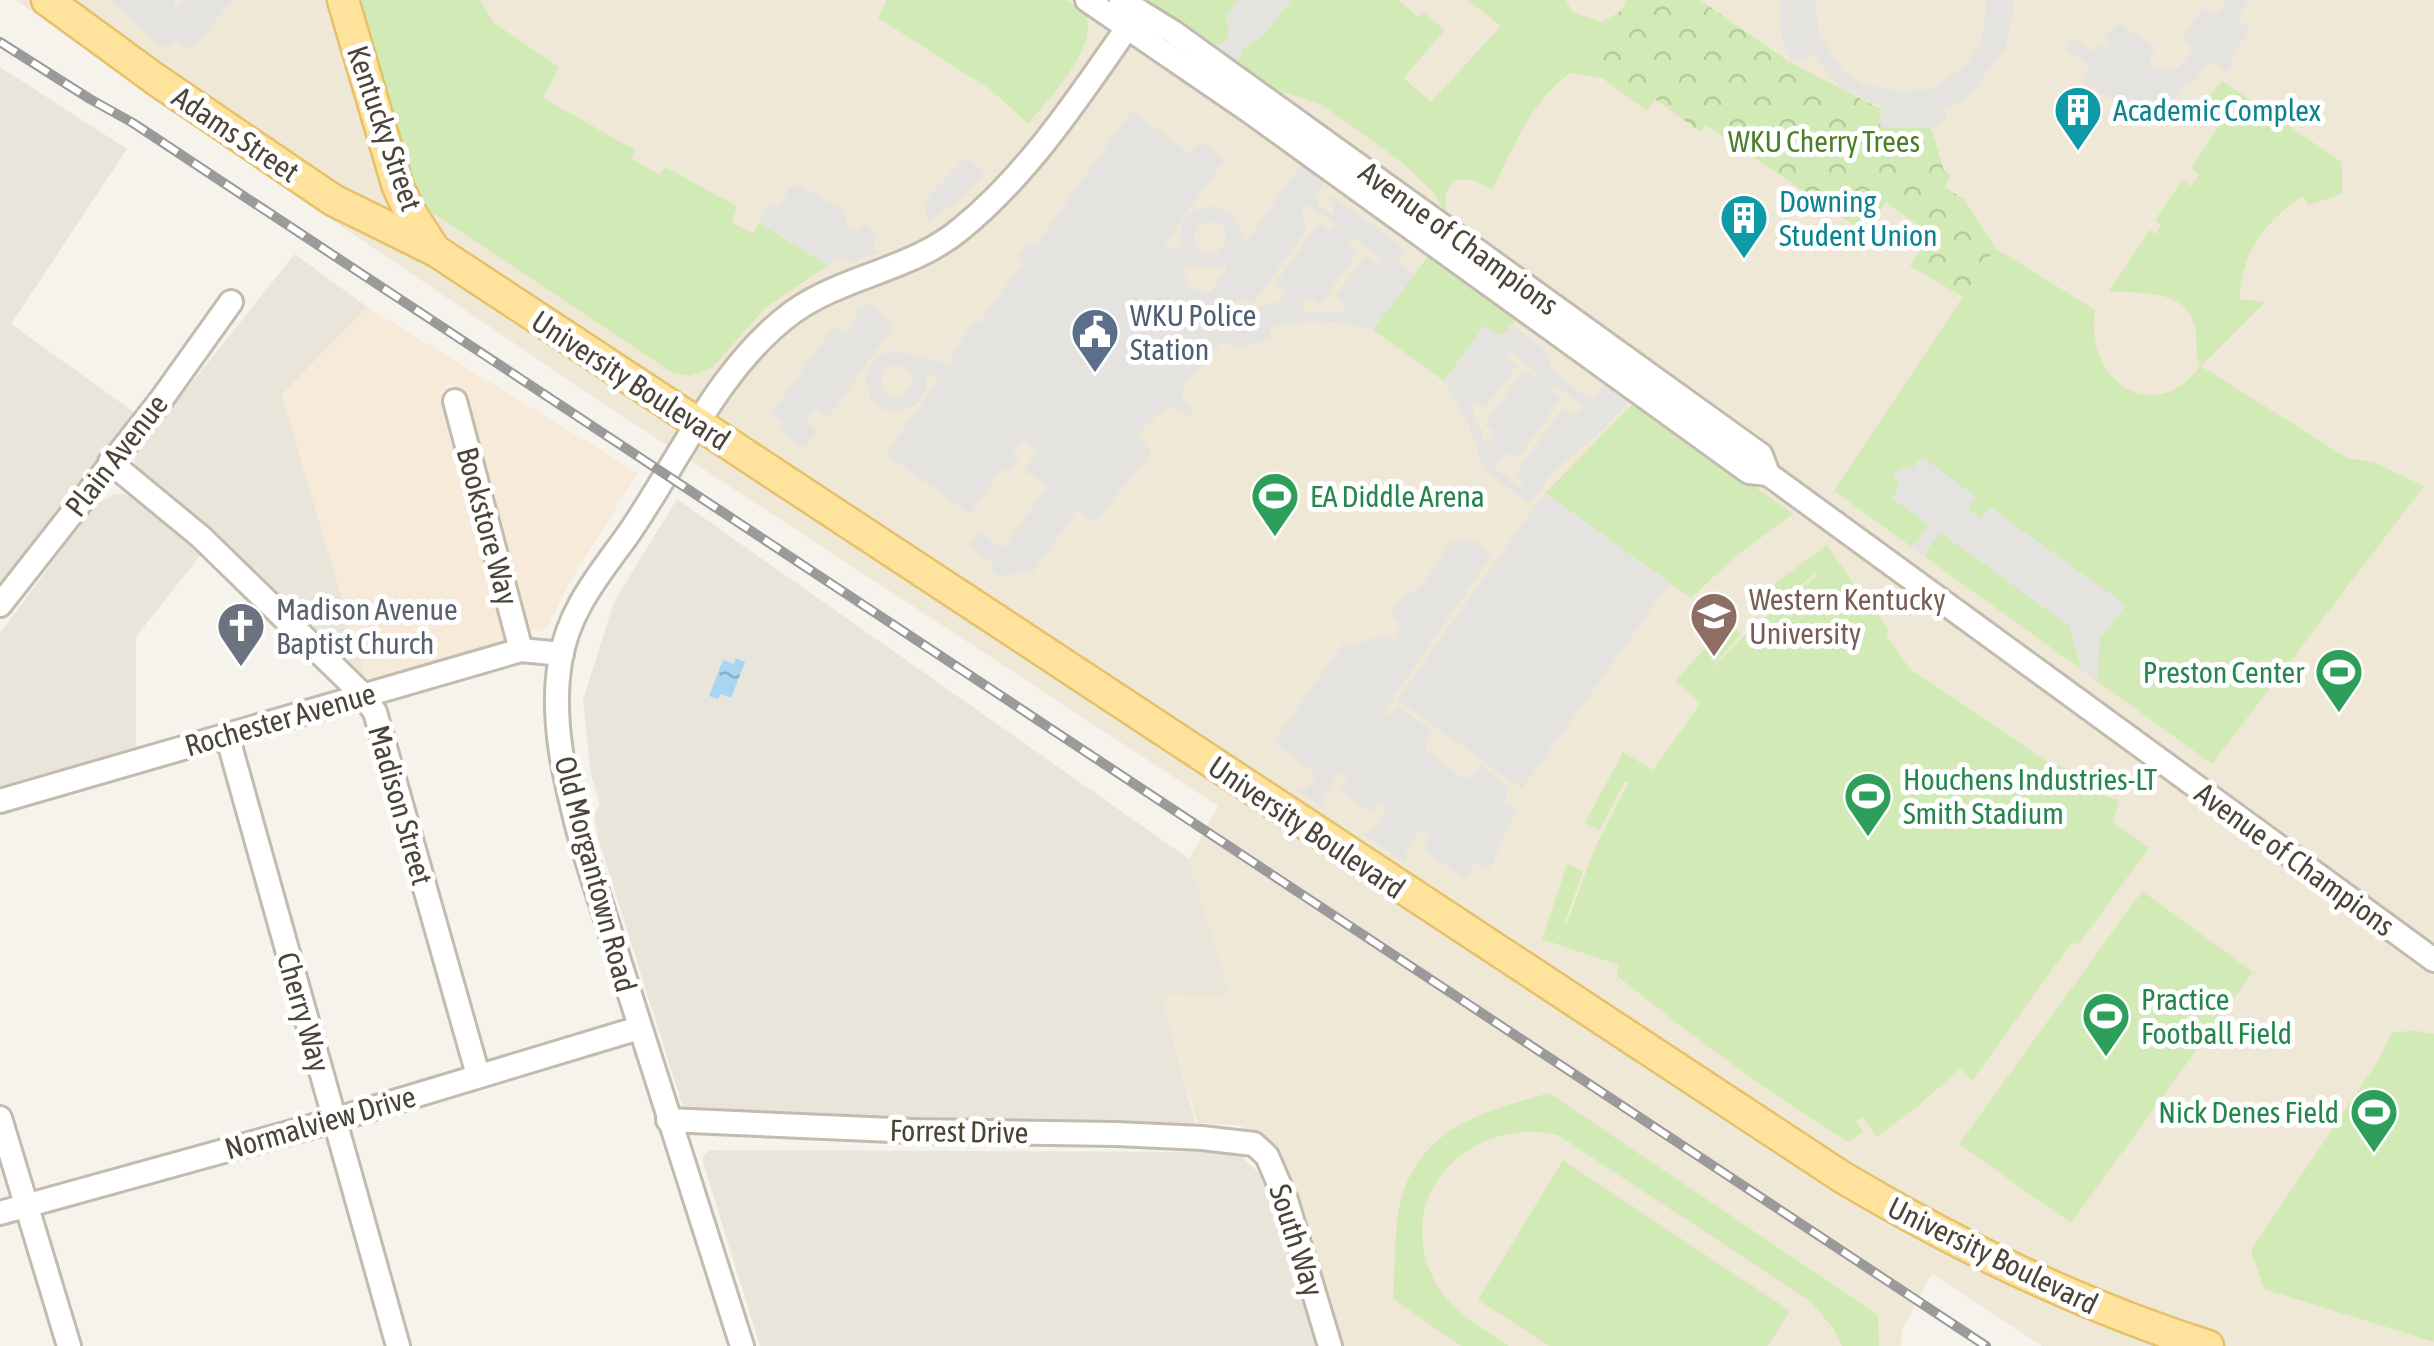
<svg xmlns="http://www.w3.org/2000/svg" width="2434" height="1346" font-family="'Asap Condensed',sans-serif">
  <defs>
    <pattern id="forest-crowns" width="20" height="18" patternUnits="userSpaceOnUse" patternTransform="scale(2.5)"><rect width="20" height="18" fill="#d2eab5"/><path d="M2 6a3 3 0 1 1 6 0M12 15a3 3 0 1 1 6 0" fill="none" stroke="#b6ca9c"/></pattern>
    <pattern id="water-ripples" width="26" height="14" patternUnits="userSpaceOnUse" patternTransform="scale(2.5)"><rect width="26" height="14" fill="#a9d4f2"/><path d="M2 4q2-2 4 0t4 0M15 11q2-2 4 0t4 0" fill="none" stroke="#8caec5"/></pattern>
  </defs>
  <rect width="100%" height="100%" fill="#f6f3ec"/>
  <g fill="#eae5da">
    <path d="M0,67L127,149L11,324L134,412L11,583L0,587Z"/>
    <path d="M295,254L367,307L282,395L365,676L350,667L135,466L133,456Z"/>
    <path d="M115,494L132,495L202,553L136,637V752L0,792V633L96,504Z"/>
    <path d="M677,499L1189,859L1231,995H1162L1197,1129L695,1117L683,1107L598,838L594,813L600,805L591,775L583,700L614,602Z"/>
    <path d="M710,1150L1236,1152L1270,1183L1320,1346H760L703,1162V1156Z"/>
  </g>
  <path fill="#f7ead8" d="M367,307L638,473L568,585L548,627L538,632L531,629L465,395L453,385L446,386L510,636L509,642L378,680L365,676L282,395Z"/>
  <path fill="#efe8d6" d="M16,0H2434V1346H2042L1932,1273L1902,1330L1901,1346H1343L1292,1179L1278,1151L1262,1135L1237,1125L1197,1123L1161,994L1231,995L1189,859L1218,806L595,398L167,108Z"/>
  <g fill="#d2eab5">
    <path d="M357,0H480L494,23L559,67L543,98L635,150L631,159L660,175L665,167L738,207L731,222L753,234L759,223L828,265L765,308L712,368L689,376L671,372L428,210L415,189Z"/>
    <path d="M887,0H1066L1086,14C1099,47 1049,99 1028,124L990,89L878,18Z"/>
    <path d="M1125,0H1238L1226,16L1229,28L1227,39L1213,50Z"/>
    <path d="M1291,0H1398L1418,17L1424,13L1445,30L1403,78L1431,102L1501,26L1468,0H1566L1572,12L1602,22V78L1570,73C1530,102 1514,147 1492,190C1465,171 1438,177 1447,215L1433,192L1403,163L1322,105L1282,92L1238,70L1236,65L1244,48L1264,35Z"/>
    <path d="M2222,81L2342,162V194L2309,205L2303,196C2264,221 2242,253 2239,299L2265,302L2201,366L2347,458L2373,462L2424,486L2212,764L1834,491L1995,248L2095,310C2084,382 2155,429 2200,366C2194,350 2198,341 2195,327C2186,288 2141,294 2109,291L2150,230L2156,234L2161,225L2155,220L2182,180L2191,186L2199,174L2191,168L2222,121L2200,107Z"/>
    <path d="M1431,252L1518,316L1502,336L1484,326L1444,381L1373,330Z"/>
    <path d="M1636,401L1793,514L1737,555L1691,598L1545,493Z"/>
    <path d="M1827,545L1859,592L1863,590L1876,609L1873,614L1877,612L1889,631L1886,634L1909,668L2049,763L2088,774L2083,790L2119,800L2113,822L2149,848L2078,945L2072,942L1972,1081L1960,1069L1919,1105L1877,1137L1862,1117L1856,1121L1863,1132L1849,1142C1768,1093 1691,1035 1617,976L1619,965L1542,939L1567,864L1583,871L1565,922L1567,923L1595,848L1628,783L1625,781L1600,830L1585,823L1623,752L1653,770L1701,703L1675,681L1729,622L1741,634L1705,675L1757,623L1818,575L1816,573L1774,605L1763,592Z"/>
    <path d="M2142,891L2253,972L2071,1223L1959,1144Z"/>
    <path d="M2417,1031L2434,1034V1342L2264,1289L2251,1250L2378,1061L2392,1032Z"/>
    <path d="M1549,1093L1878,1315L1879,1346H1842L1833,1328L1811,1302L1558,1135C1471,1115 1391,1194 1434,1280C1450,1311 1480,1327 1509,1346H1461L1393,1299C1395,1271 1394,1242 1398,1214C1413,1130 1478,1113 1549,1093Z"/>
    <path d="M1563,1160L1790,1311L1768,1346H1549L1478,1300Z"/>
  </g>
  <path fill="url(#forest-crowns)" d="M1626,0H1700L1791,63L1883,110L1881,127L1931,128L1944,171L1951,175L1944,187L1964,199L1995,248L1963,297L1910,266L1931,235L1886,202L1864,232L1706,125L1700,132L1655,99L1647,111L1602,78V22L1621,11Z"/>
  <g fill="#e5e3e0" fill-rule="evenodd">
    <path d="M109,0H176L173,5L176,8L184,0H233L190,50L175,40L164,48Z"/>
    <path d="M1238,0H1291L1264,35L1244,48L1236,65L1213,50L1227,40L1229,28L1226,16Z"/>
    <path d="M1780,0H1816L1818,32L1842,70L1862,84L1901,92L1931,89L1963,68L1979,46L1984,27L1986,0H2013V14L2004,50L1964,101L1944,107L1946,119L1931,128H1895L1880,127L1881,106L1842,88L1814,57L1809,56L1791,63L1780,29Z"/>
    <path d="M2227,0H2249L2237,18L2250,28L2230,61L2232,65L2227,72L2216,63L2206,65L2195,82L2183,85L2158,125L2127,106L2125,108L2081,80L2089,65L2065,49L2072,38L2093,52L2099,43L2106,48L2109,43L2104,37L2118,23L2156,47L2149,60L2151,67L2162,70L2178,68L2194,49L2182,38L2203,8L2217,15Z"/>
    <path d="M1131,111L1190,153L1200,141L1225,159L1163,246L1181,250L1179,232L1185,219L1196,209L1211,206L1231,213L1247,240L1301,165L1324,182L1315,195L1319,206L1334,215L1331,195L1405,249L1399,261L1415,274L1373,330L1339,322L1304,321L1270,327L1271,338L1238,349L1223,343L1220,344L1183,387V400L1193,409L1189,417L1167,406L1138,434L1151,453L1094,523L1077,510L1032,573H1015L1002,578L990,570L993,563L969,546L979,531L1003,548L1047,487L1024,470L1037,451L1022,441L1013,453L1019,458L1009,473L1002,469L970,514L886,454L939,378L927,375L926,390L920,401L911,408L893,412L880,408L871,399L866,386L867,373L874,359L893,350L950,364L954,358L950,355L975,321L979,323L1024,261L1018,256L1028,241L1036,245ZM1309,205L1334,223L1335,228L1329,230L1319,223L1275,284L1285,293L1279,302L1237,313L1233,307L1236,300L1243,298L1252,305L1306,230L1302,210L1305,205ZM1211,221L1224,227L1226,241L1218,251L1206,253L1198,248L1194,236L1199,225ZM1348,239L1354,238L1380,257L1381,261L1375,263L1365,256L1335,297L1345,305L1343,312L1305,311L1302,306L1305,299L1309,298L1320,305L1359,251L1349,245ZM1225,265L1227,268L1210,292L1191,289L1183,271L1186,266L1215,268ZM899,365L909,371L912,384L904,395L891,397L882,389L881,378L887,368Z"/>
    <path d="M966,157L984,173L954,203L928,223L924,201Z"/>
    <path d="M799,184L842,210L849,228L856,230L866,224L877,233L873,248L880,253L849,263L847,256L828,265L759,223L764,209L771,202L779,206L790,188Z"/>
    <path d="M872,303L876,310L895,324L829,417L818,409L814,410L807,421L817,431L805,448L780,432L785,424L770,415L833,327L847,334L856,319L854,309Z"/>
    <path d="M1512,325L1545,349L1552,370L1588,398H1594L1605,384L1629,401L1605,428L1553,472L1533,499L1527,502L1483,469L1468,423L1444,381L1484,326L1501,336ZM1507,353H1512L1539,375L1534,378L1523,371L1484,425L1493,431L1494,437L1484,441L1470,403L1477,401L1486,407L1517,366L1506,358ZM1553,385L1582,404L1583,408L1574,415L1563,408L1514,476L1524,483L1519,487L1496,470L1495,465L1505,452L1518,458L1561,398L1550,390Z"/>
    <path d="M1922,457L1976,497L1968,509L1980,518L1990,507L2126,605L2100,639L2097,680L2082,671L2069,626L1941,533L1927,550L1926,558L1909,545L1916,542L1929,525L1892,498L1900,486L1893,473L1902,467L1912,468Z"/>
    <path d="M1545,493L1670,583L1522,789L1397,700Z"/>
    <path d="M1451,540L1475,541L1491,556L1383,712L1389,716L1397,705L1432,731L1424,749L1465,779L1472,776L1480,765L1510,787L1504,801L1517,808L1490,868L1475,864L1464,878L1422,849L1429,838L1425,832L1418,833L1407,850L1406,863L1363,834L1374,830L1388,806L1379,804L1371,813L1339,789L1347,778L1345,774H1339L1324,796V808L1295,789L1308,788L1315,778L1314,773L1273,742L1343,644L1348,647L1380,636L1395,639L1400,625L1390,610L1425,582Z"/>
  </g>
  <path fill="url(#water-ripples)" d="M736,658L745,662L731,698L720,694L718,699L709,696L723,660L734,664Z"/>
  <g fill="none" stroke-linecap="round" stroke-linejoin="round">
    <g stroke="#c2bbae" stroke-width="28">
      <g id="minor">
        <path d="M1087,0L1252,113L1749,472L1768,474L2434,960"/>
        <path d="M1121,0L1173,32L1761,455L1768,474"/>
        <path d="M455,401L521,650"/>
        <path d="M110,462L201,537L362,694L375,712L478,1075"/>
        <path d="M0,605L161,400L231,302"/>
        <path d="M227,735L398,1346"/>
        <path d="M0,801L521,650L562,654"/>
        <path d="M0,1118L69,1346"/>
        <path d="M668,1120L915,1131L1116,1134L1202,1138L1254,1144L1267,1156L1286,1200L1330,1346"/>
        <path d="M0,1213L314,1126L639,1028"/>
        <path d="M742,1346L581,841C566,783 550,723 560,662C568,611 598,576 627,536C678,463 719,366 793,312C845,275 913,270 962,228C1034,169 1086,86 1139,11"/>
      </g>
    </g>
    <g stroke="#e6c16a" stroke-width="35">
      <g id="major">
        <path d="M47,0L155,79L333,200L436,251L1842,1177C1958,1246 2079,1305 2208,1346"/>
        <path d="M343,0L398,187L410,212L434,249"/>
      </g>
    </g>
    <use href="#minor" stroke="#fff" stroke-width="22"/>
    <use href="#major" stroke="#ffe39c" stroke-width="30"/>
    <g stroke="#9a9a9a" stroke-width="10">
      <path id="rail" d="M0,42L90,99L133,123L1986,1346"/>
    </g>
    <use href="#rail" stroke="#fff" stroke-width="6" stroke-dasharray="19" stroke-linecap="butt"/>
  </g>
  <defs>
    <g id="building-pin" transform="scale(2.5)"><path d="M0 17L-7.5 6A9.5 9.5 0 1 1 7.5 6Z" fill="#0f9aa8" stroke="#fff"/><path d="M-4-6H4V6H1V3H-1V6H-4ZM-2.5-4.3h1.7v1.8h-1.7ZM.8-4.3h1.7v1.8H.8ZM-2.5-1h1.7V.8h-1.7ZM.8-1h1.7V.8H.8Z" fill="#fff"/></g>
    <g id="civic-pin" transform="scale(2.5)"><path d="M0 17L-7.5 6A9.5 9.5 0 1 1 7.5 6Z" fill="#5c6f8a" stroke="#fff"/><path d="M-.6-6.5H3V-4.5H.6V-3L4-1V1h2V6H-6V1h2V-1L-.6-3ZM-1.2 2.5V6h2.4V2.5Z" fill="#fff"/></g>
    <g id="stadium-pin" transform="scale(2.5)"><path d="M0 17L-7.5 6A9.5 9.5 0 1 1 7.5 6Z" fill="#2e9e5b" stroke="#fff"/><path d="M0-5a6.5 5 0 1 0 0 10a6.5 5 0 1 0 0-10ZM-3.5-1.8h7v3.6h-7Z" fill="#fff"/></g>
    <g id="university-pin" transform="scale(2.5)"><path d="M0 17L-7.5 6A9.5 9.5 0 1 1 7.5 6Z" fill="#8d6e63" stroke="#fff"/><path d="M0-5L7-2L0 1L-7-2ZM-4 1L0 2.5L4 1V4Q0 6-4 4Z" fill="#fff"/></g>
    <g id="church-pin" transform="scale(2.5)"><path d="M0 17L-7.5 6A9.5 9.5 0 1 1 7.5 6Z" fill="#6b7280" stroke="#fff"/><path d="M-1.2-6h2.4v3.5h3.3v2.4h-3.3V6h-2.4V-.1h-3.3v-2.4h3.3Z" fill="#fff"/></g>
  </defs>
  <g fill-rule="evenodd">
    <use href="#building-pin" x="2078" y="110"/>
    <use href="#building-pin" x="1744" y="218"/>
    <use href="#civic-pin" x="1095" y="332"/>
    <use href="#stadium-pin" x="1275" y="496"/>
    <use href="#university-pin" x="1714" y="616"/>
    <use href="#church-pin" x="241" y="626"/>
    <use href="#stadium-pin" x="2339" y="672"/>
    <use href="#stadium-pin" x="1868" y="796"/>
    <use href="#stadium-pin" x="2106" y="1016"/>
    <use href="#stadium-pin" x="2374" y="1112"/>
  </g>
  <g text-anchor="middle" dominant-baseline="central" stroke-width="10" stroke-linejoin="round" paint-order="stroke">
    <g font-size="30" fill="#0d838f" stroke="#fff" text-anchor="start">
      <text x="2113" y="110">Academic Complex</text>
      <text x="1779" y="201">Downing<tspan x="1779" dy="34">Student Union</tspan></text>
    </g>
    <g font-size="30" fill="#4b4439" stroke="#fff">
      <text transform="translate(385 128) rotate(71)">Kentucky Street</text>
      <text transform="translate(236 134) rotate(34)">Adams Street</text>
      <text transform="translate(1459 238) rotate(36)">Avenue of Champions</text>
      <text transform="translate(631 380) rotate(33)">University Boulevard</text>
      <text transform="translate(116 455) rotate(-52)">Plain Avenue</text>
      <text transform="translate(488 526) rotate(75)">Bookstore Way</text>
      <text transform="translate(280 719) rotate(-16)">Rochester Avenue</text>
      <text transform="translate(401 805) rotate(74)">Madison Street</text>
      <text transform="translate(1307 827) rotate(34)">University Boulevard</text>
      <text transform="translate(2295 859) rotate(36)">Avenue of Champions</text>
      <text transform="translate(596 874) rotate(75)">Old Morgantown Road</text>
      <text transform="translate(304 1012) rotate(74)">Cherry Way</text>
      <text transform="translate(320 1122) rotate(-16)">Normalview Drive</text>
      <text transform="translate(959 1131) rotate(1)">Forrest Drive</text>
      <text transform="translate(1297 1240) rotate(72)">South Way</text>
      <text transform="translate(1993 1255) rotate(26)">University Boulevard</text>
    </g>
    <g font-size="30" fill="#4a7f2a" stroke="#fff">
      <text x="1824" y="141">WKU Cherry Trees</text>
    </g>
    <g font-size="30" fill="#4e5e75" stroke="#fff" text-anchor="start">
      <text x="1130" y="315">WKU Police<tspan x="1130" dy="34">Station</tspan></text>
    </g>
    <g font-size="30" fill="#27864d" stroke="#fff" text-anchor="start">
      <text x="1310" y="496">EA Diddle Arena</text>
      <text x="2304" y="672" text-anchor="end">Preston Center</text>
      <text x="1903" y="779">Houchens Industries-LT<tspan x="1903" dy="34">Smith Stadium</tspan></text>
      <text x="2141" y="999">Practice<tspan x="2141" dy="34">Football Field</tspan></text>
      <text x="2339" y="1112" text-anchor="end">Nick Denes Field</text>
    </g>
    <g font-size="30" fill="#785e54" stroke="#fff" text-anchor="start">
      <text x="1749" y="599">Western Kentucky<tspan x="1749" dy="34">University</tspan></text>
    </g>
    <g font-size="30" fill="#5b616d" stroke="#fff" text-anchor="start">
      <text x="276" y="609">Madison Avenue<tspan x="276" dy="34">Baptist Church</tspan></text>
    </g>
  </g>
</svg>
